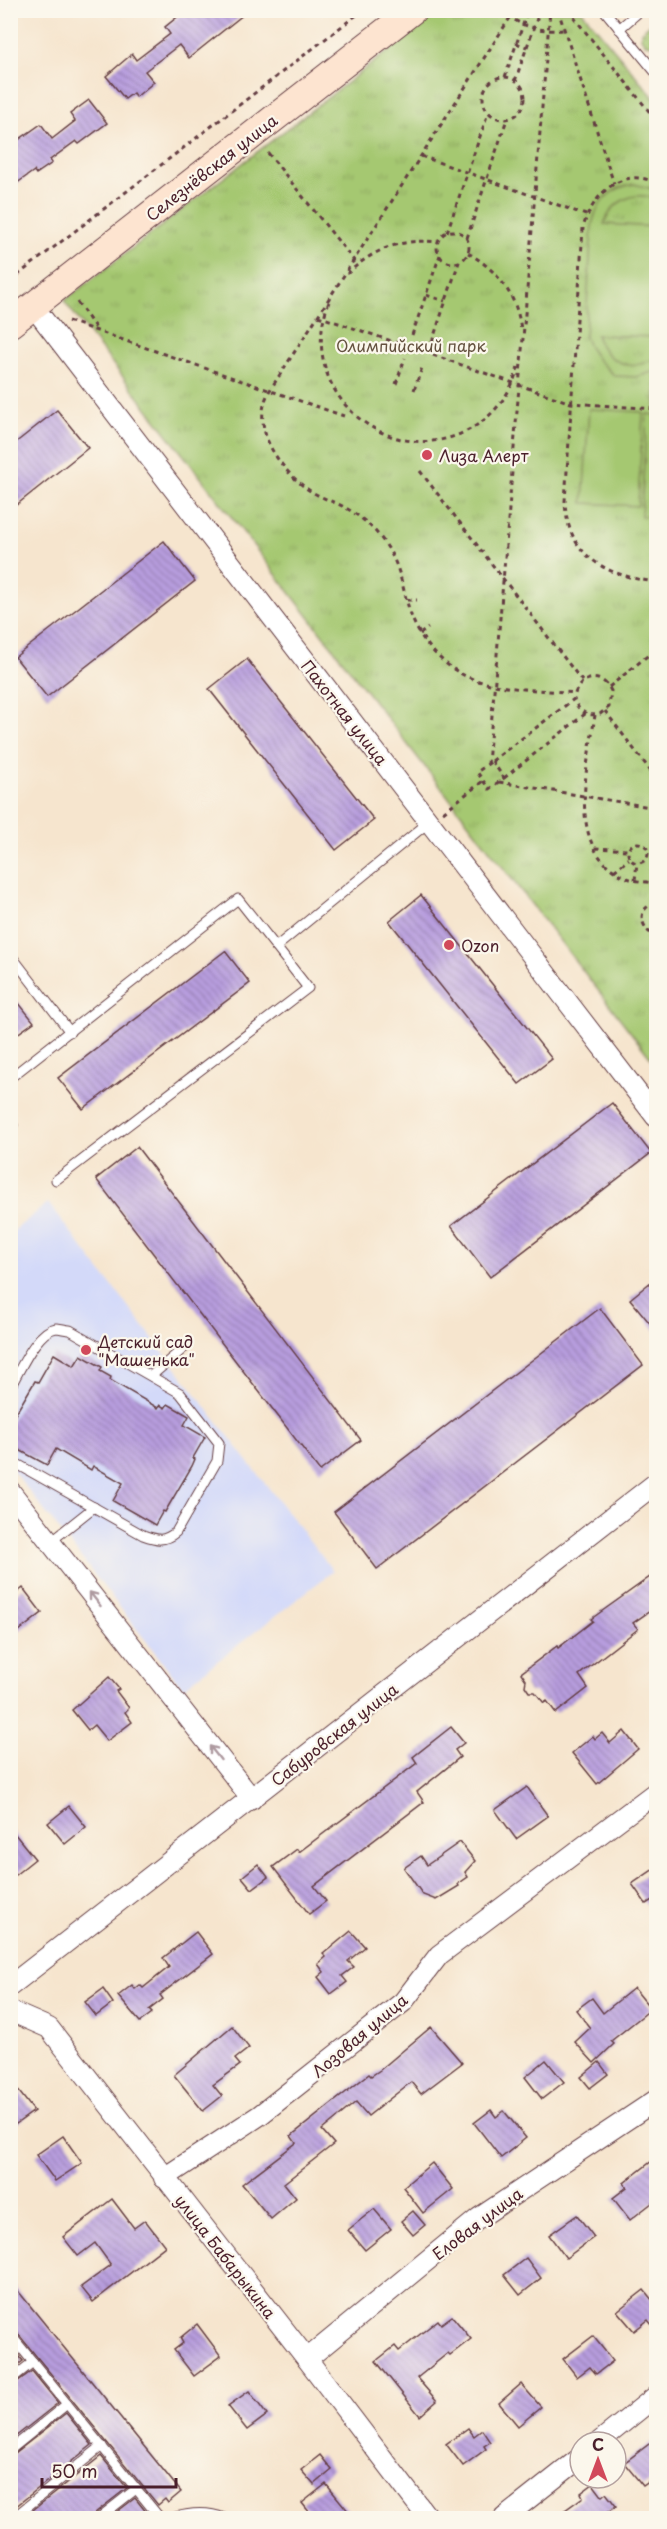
<svg xmlns="http://www.w3.org/2000/svg" width="667" height="2529" font-family="'Playpen Sans',sans-serif">
  <defs>
    <pattern id="grass-dots" width="8" height="8" patternUnits="userSpaceOnUse" patternTransform="scale(1.5)"><rect width="8" height="8" fill="#a5c871"/><path d="M2 2h.1M6 6h.1" fill="none" stroke="#90ab62" stroke-width="1.8" stroke-linecap="round"/></pattern>
    <pattern id="park-tufts" width="24" height="20" patternUnits="userSpaceOnUse" patternTransform="scale(1.5)"><rect width="24" height="20" fill="#a5c871"/><path d="M3 7l-1-3M5 7V3M7 7l1-3M15 17l-1-3M17 17v-4M19 17l1-3" fill="none" stroke="#90ab62"/></pattern>
    <pattern id="building-back-hatch" width="6" height="6" patternUnits="userSpaceOnUse" patternTransform="scale(1.5)"><rect width="6" height="6" fill="#b79dde"/><path d="M-1 5l2 2M0 0l6 6M5-1l2 2" fill="none" stroke="#977fb4"/></pattern>
  </defs>
  <rect width="100%" height="100%" fill="#fbf7ec"/>
  <filter id="ink" filterUnits="userSpaceOnUse"><feTurbulence type="fractalNoise" baseFrequency=".0167" numOctaves="2"/><feDisplacementMap in="SourceGraphic" scale="12" xChannelSelector="R" yChannelSelector="G"/><feConvolveMatrix kernelMatrix="1 2 1 2 8 2 1 2 1" color-interpolation-filters="sRGB"/></filter>
  <filter id="wash" filterUnits="userSpaceOnUse"><feTurbulence type="fractalNoise" baseFrequency=".008" numOctaves="4" result="noise"/><feDisplacementMap in="SourceGraphic" scale="24" xChannelSelector="R" yChannelSelector="G"/><feGaussianBlur stdDeviation="1.35" result="paint"/><feColorMatrix in="noise" values="0 0 0 0 0 0 0 0 0 0 0 0 0 0 0 0 0 1.4 0 .05"/><feComposite in="paint" operator="in"/></filter>
  <g filter="url(#wash)">
    <rect width="100%" height="100%" fill="#f6e5ce"/>
    <path fill="#d3d9f9" d="M48,1203L333,1571L183,1688L11,1468V1233Z"/>
    <path fill="url(#grass-dots)" stroke="#78744e" stroke-width="1.5" d="M656,19V42L653,45L646,44L641,38V32Z"/>
    <path fill="url(#park-tufts)" stroke="#78744e" stroke-width="1.5" d="M440,11H582L656,100V1065L64,301Z"/>
    <g fill="#a5c871" stroke="#78744e" stroke-width="1.5">
      <path d="M634,184L656,190V200C634,189 612,201 604,224L656,227V337L596,335C606,362 631,374 656,357V371L636,377L615,376L598,360L589,347L585,337L592,225C597,202 609,188 634,184Z"/>
      <path d="M589,409L643,412L638,506L583,503Z"/>
      <path d="M647,414L656,415V517L641,516Z"/>
    </g>
    <g id="blocks">
      <g fill="url(#building-back-hatch)">
        <path d="M186,10H249L189,58L179,45L145,71L154,82L136,97L133,93L125,99L106,76L132,54L136,60L170,34L165,27Z"/>
        <path d="M89,100L107,123L79,144L76,141L50,160L52,163L36,174L34,171L10,188V146L41,124L52,139L75,121L70,114Z"/>
        <path d="M57,410L88,448L10,510V447Z"/>
        <path d="M164,541L195,581L47,697L15,657Z"/>
        <path d="M247,659L374,820L336,850L209,689Z"/>
        <path d="M421,895L552,1059L519,1084L389,921Z"/>
        <path d="M225,951L250,983L83,1109L58,1078Z"/>
        <path d="M10,992L34,1022L10,1039Z"/>
        <path d="M612,1103L651,1153L490,1277L451,1226Z"/>
        <path d="M137,1147L361,1440L320,1471L96,1179Z"/>
        <path d="M657,1277V1332L630,1299Z"/>
        <path d="M600,1308L643,1365L377,1569L334,1512Z"/>
        <path d="M54,1354L74,1366L81,1355L102,1367L100,1371L111,1377L110,1380L158,1408L160,1405L165,1408L168,1404L189,1416L184,1425L205,1437L193,1458L195,1459L192,1466L165,1512L163,1511L155,1525L113,1501L123,1483L93,1466L91,1470L56,1449L47,1465L10,1445V1423L35,1381L38,1382Z"/>
        <path d="M657,1572V1606L633,1623L638,1629L579,1675L588,1688L556,1713L547,1701L544,1703L535,1692H529L525,1686L526,1680L521,1673L557,1646L558,1648L593,1621L591,1619Z"/>
        <path d="M23,1588L42,1613L19,1631L10,1620V1598Z"/>
        <path d="M109,1677L119,1689L116,1691L129,1708L125,1712L132,1722L107,1741L94,1725L88,1730L72,1710Z"/>
        <path d="M451,1727L464,1743L455,1750L460,1757L417,1792L424,1802L314,1886L326,1901L309,1914L273,1867L297,1849L299,1852L417,1763L413,1757Z"/>
        <path d="M624,1731L638,1749L597,1784L572,1753L593,1736L595,1739L602,1733L610,1743Z"/>
        <path d="M527,1787L548,1816L516,1839L495,1810Z"/>
        <path d="M69,1806L86,1827L65,1844L48,1823Z"/>
        <path d="M10,1828L35,1859L10,1879Z"/>
        <path d="M460,1842L475,1861L465,1872L468,1877L458,1884L459,1886L436,1900L423,1895L404,1868L421,1856L427,1865Z"/>
        <path d="M258,1864L268,1877L252,1889L242,1877Z"/>
        <path d="M657,1867V1897L646,1904L632,1884Z"/>
        <path d="M351,1931L365,1947L348,1961L354,1967L342,1976L347,1982L331,1994L318,1977L324,1972L318,1964L326,1957L323,1954Z"/>
        <path d="M196,1932L213,1954L160,1995L163,1999L149,2010L152,2013L140,2022L118,1996L132,1985L135,1989L140,1985L143,1988L169,1967L163,1958Z"/>
        <path d="M634,1988L651,2009L611,2041L614,2044L594,2063L575,2042L590,2028L576,2010L592,1998L603,2013Z"/>
        <path d="M103,1989L113,2003L96,2016L85,2002Z"/>
        <path d="M232,2026L249,2048L235,2059L240,2065L213,2085L222,2096L203,2111L174,2075Z"/>
        <path d="M431,2027L462,2063L421,2094L411,2082L368,2116L356,2102L322,2130L334,2144L284,2183L296,2198L271,2219L242,2184L296,2143L291,2136L369,2074L371,2076L380,2070Z"/>
        <path d="M546,2060L564,2082L542,2099L525,2077Z"/>
        <path d="M599,2062L608,2074L590,2088L581,2077Z"/>
        <path d="M10,2080L34,2111L16,2124L10,2117Z"/>
        <path d="M491,2110L496,2117L504,2111L526,2138L501,2158L474,2123Z"/>
        <path d="M63,2136L82,2163L55,2181L36,2155Z"/>
        <path d="M657,2157V2199L630,2220L613,2198L627,2187L624,2183Z"/>
        <path d="M432,2163L453,2189L423,2213L403,2187Z"/>
        <path d="M112,2199L134,2228L145,2220L165,2246L93,2302L81,2287L111,2265L95,2243L78,2256L63,2237Z"/>
        <path d="M374,2209L391,2229L365,2250L348,2230Z"/>
        <path d="M413,2211L425,2225L413,2235L401,2221Z"/>
        <path d="M577,2215L594,2237L566,2258L549,2235Z"/>
        <path d="M526,2258L541,2278L520,2295L504,2275Z"/>
        <path d="M10,2281L181,2492L168,2503L165,2499L158,2505L15,2330L10,2327Z"/>
        <path d="M644,2290L657,2306V2331L648,2320L634,2331L617,2311Z"/>
        <path d="M452,2316L471,2339L450,2355L448,2353L417,2378L437,2401L420,2416L376,2361L395,2346L399,2351L438,2320L441,2324Z"/>
        <path d="M197,2324L221,2356L194,2376L174,2350L183,2343L180,2338Z"/>
        <path d="M593,2336L613,2361L596,2374L590,2367L577,2377L563,2359Z"/>
        <path d="M10,2345L23,2361L10,2371Z"/>
        <path d="M32,2371L58,2403L10,2441V2387Z"/>
        <path d="M521,2384L541,2407L518,2426L499,2403Z"/>
        <path d="M249,2391L267,2415L247,2430L228,2406Z"/>
        <path d="M66,2413L92,2445L10,2511V2457Z"/>
        <path d="M468,2428L474,2436L482,2430L490,2442L484,2446L486,2449L463,2466L446,2444Z"/>
        <path d="M657,2438V2476L643,2486L624,2463Z"/>
        <path d="M320,2455L332,2470L314,2485L301,2470Z"/>
        <path d="M101,2456L127,2488L95,2513L92,2518H23Z"/>
        <path d="M326,2484L354,2518H314L302,2503Z"/>
        <path d="M593,2484L602,2496L606,2493L616,2506L599,2518H554L583,2497L581,2493Z"/>
        <path d="M135,2498L147,2513L141,2518H109Z"/>
      </g>
    </g>
  </g>
  <g filter="url(#ink)">
    <use href="#blocks" fill-opacity="0" stroke="#643d43" stroke-width="1.5"/>
    <g fill="none" stroke-linecap="round" stroke-linejoin="round">
      <g stroke="#643d43" stroke-width="11">
        <g id="lane">
          <path d="M604,10L656,73"/>
          <path d="M619,29L641,10"/>
          <path d="M10,954L70,1032"/>
          <path d="M10,1078L238,899L276,947"/>
          <path d="M10,1127L13,1125"/>
          <path d="M56,1180L308,988L276,947L429,822"/>
          <path d="M151,1376L185,1347"/>
          <path d="M10,1387C20,1371 36,1331 56,1328C60,1328 66,1330 70,1330L180,1393L219,1443L217,1461L176,1532C164,1542 157,1540 143,1535L10,1460"/>
          <path d="M50,1542L94,1507"/>
          <path d="M10,2334L160,2518"/>
          <path d="M10,2380L33,2362"/>
          <path d="M10,2450L67,2404"/>
          <path d="M13,2518L102,2446"/>
          <path d="M99,2518L136,2489"/>
          <path d="M172,2518C189,2513 207,2511 224,2518"/>
        </g>
      </g>
      <g stroke="#643d43" stroke-width="22">
        <g id="street">
          <path d="M33,306L656,1117"/>
          <path d="M10,1491L252,1799"/>
          <path d="M10,1986L656,1483"/>
          <path d="M10,2011L49,2028L307,2359L428,2518"/>
          <path d="M164,2178L260,2115L403,2002L439,1955L656,1792"/>
          <path d="M307,2359L479,2218L656,2100"/>
          <path d="M599,2442L656,2396"/>
          <path d="M504,2518L580,2458"/>
        </g>
      </g>
      <g stroke="#643d43" stroke-width="29">
        <path id="secondary" d="M10,324L413,10"/>
      </g>
      <g stroke="#643d43" stroke-width="3" stroke-dasharray="4.5 4.5" stroke-linecap="butt">
        <path d="M500,10C520,26 538,32 564,30"/>
        <path d="M515,10L270,390C249,426 277,466 306,488C318,497 333,501 346,508C362,517 376,530 386,545C400,566 402,586 409,609C416,634 434,656 455,670C486,691 538,689 575,693"/>
        <path d="M558,10L614,184"/>
        <path d="M568,10L656,120"/>
        <path d="M516,43L527,47"/>
        <circle cx="504" cy="98" r="21"/>
        <path d="M505,77L528,10"/>
        <path d="M515,81L540,10"/>
        <path d="M268,153L355,262"/>
        <path d="M421,156L586,215"/>
        <path d="M656,183C621,165 591,197 583,228L565,501C567,557 607,576 656,582"/>
        <circle cx="453" cy="247" r="16"/>
        <path d="M447,232L488,113"/>
        <path d="M467,238L507,119"/>
        <path d="M468,253C498,270 518,297 521,331"/>
        <path d="M347,274C373,249 402,238 438,242"/>
        <path d="M10,281L363,10"/>
        <path d="M426,295L445,301"/>
        <path d="M77,302L97,330"/>
        <path d="M329,302C291,397 402,483 484,420C500,407 513,388 518,367"/>
        <path d="M318,316L403,345"/>
        <path d="M68,321L344,416"/>
        <path d="M412,335L440,255"/>
        <path d="M432,342L459,262"/>
        <path d="M433,355L571,403L656,409"/>
        <path d="M396,384L405,358"/>
        <path d="M414,390L423,365"/>
        <path d="M420,471L582,681"/>
        <path d="M407,600H417"/>
        <path d="M420,634L428,628"/>
        <path d="M609,687L656,649"/>
        <path d="M605,711L656,778"/>
        <path d="M595,715C588,766 564,849 625,877C635,882 646,881 656,884"/>
        <path d="M492,761L574,699C576,677 601,670 611,691L609,707L600,714C588,717 578,712 574,699"/>
        <path d="M492,761L504,778L489,789L477,772Z"/>
        <path d="M488,764L550,10"/>
        <path d="M504,778L585,714"/>
        <path d="M499,782L656,808"/>
        <path d="M443,812L483,781"/>
        <circle cx="638" cy="853" r="10"/>
        <path d="M595,848L628,850"/>
        <path d="M614,871L629,859"/>
        <path d="M635,880L637,863"/>
        <path d="M656,903C640,907 638,920 649,932L656,934"/>
      </g>
      <use href="#lane" stroke="#fff" stroke-width="9"/>
      <use href="#street" stroke="#fff" stroke-width="20"/>
      <use href="#secondary" stroke="#fde4d0" stroke-width="27"/>
    </g>
    <defs><path id="oneway-shaft" d="M-6 0H5M1.5-3L5.5 0L1.5 3" fill="none" stroke-width="1.6" stroke-linecap="round" stroke-linejoin="round" transform="scale(1.5)"/></defs>
    <g stroke="#ae9aa0">
      <use href="#oneway-shaft" transform="translate(95 1599) rotate(-128)"/>
      <use href="#oneway-shaft" transform="translate(215 1753) rotate(-128)"/>
    </g>
  </g>
  <g fill="#d1495b" stroke="#fbf7ec" stroke-width="2">
    <circle cx="427" cy="455" r="6"/>
    <circle cx="449" cy="945" r="6"/>
    <circle cx="86" cy="1350" r="6"/>
  </g>
  <g text-anchor="middle" dominant-baseline="central" stroke-width="4.5" stroke-linejoin="round" paint-order="stroke">
    <g font-size="16" fill="#4a1f2b" stroke="#fbf7ec">
      <text transform="translate(211 167) rotate(-38)">Селезнёвская улица</text>
      <text transform="translate(345 712) rotate(52)">Пахотная улица</text>
      <text transform="translate(334 1734) rotate(-38)">Сабуровская улица</text>
      <text transform="translate(359 2035) rotate(-40)">Лозовая улица</text>
      <text transform="translate(477 2223) rotate(-37)">Еловая улица</text>
      <text transform="translate(226 2256) rotate(52)">улица Бабарыкина</text>
    </g>
    <g font-size="16" fill="#655240" stroke="#fbf7ec">
      <text x="411" y="345">Олимпийский парк</text>
    </g>
    <g font-size="16" fill="#4a1f2b" stroke="#fbf7ec" text-anchor="start">
      <text x="439" y="455">Лиза Алерт</text>
      <text x="461" y="945">Ozon</text>
      <text x="98" y="1341">Детский сад<tspan x="98" dy="18">"Машенька"</tspan></text>
    </g>
  </g>
  <rect width="667" height="2529" fill="none" stroke="#fbf7ec" stroke-width="36"/>
  <g transform="translate(598 2460)"><circle r="28" fill="#fbf7ec" stroke="#b4a19f" stroke-width="1.5"/>
  <path d="M0-4.5L10 22L0 15L-10 22Z" fill="#d1495b"/>
  <text y="-9" font-size="16" font-weight="bold" text-anchor="middle" fill="#4a1f2b">С</text>
  </g>
  <path d="M42 2478v9h134v-9" fill="none" stroke="#4a1f2b" stroke-width="3"/>
  <text x="51" y="2478" font-size="18" fill="#4a1f2b" stroke="#fbf7ec" stroke-width="4.5" paint-order="stroke">50 m</text>
</svg>
